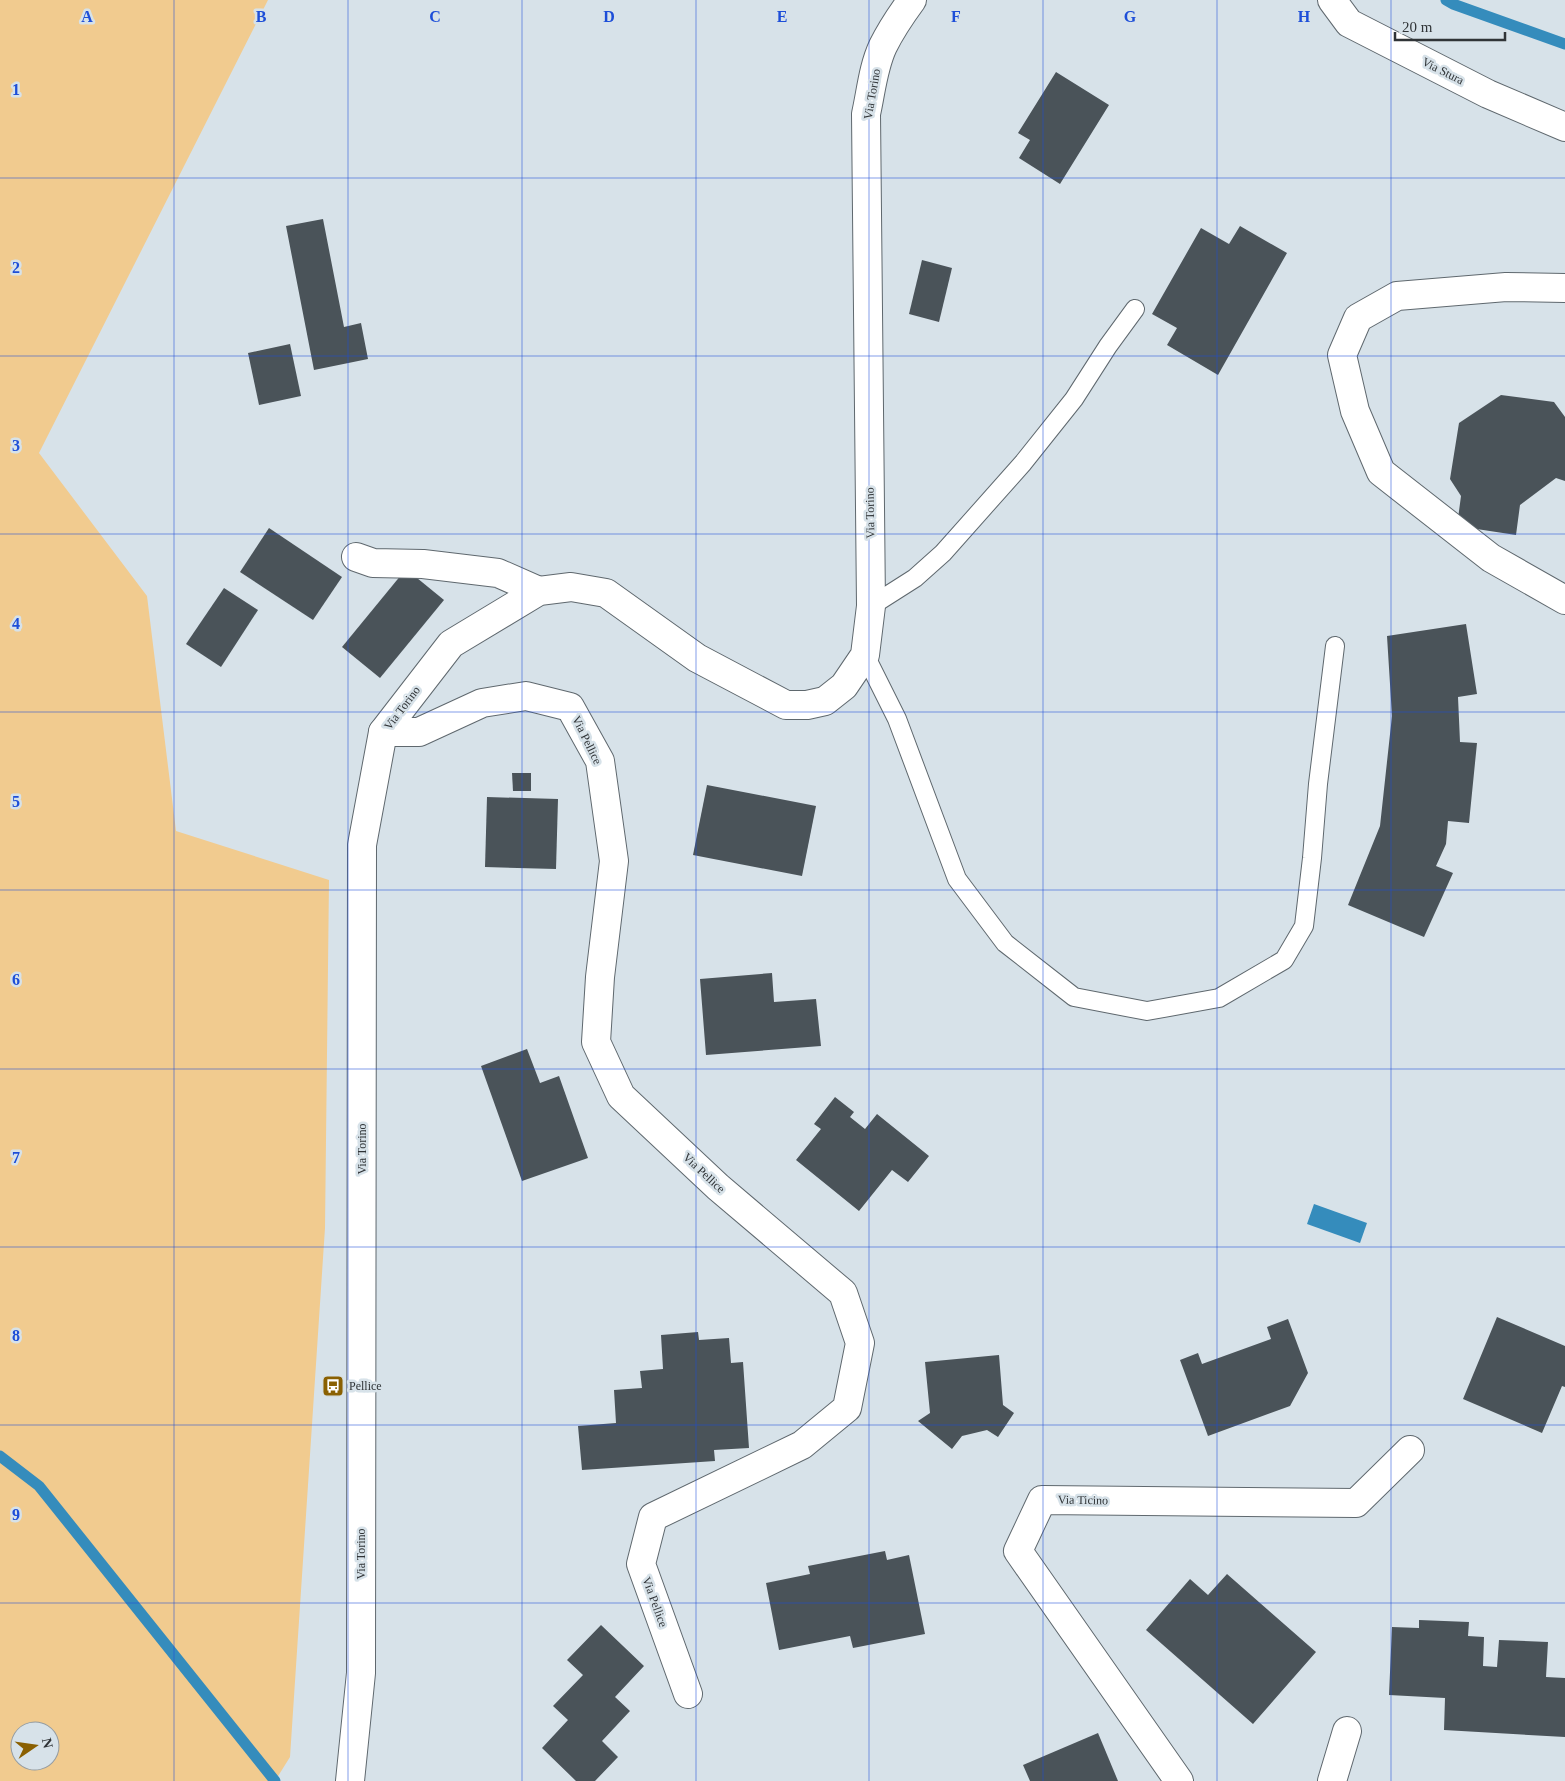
<svg xmlns="http://www.w3.org/2000/svg" width="1565" height="1781" font-family="'Times New Roman',serif">
  <rect width="100%" height="100%" fill="#d7e2e9"/>
  <path fill="#f1cb8f" fill-rule="evenodd" d="M0,0H268L39,453L147,596L176,831L329,880L325,1228L290,1757L275,1781H0ZM20,1731H50V1761H20Z"/>
  <path fill="#358cbc" d="M1314,1204L1367,1223L1360,1243L1307,1224Z"/>
  <g fill="none" stroke-linecap="round" stroke-linejoin="round">
    <g stroke="#358cbc" stroke-width="11">
      <path d="M1446,0L1453,4L1565,44"/>
      <path d="M0,1456L39,1486L275,1781"/>
    </g>
  </g>
  <g fill="#4a5359">
    <path d="M1056,72L1109,105L1060,184L1019,158L1030,140L1018,133Z"/>
    <path d="M323,219L344,327L361,323L368,359L314,370L286,226Z"/>
    <path d="M1240,226L1287,253L1218,375L1167,345L1177,328L1152,314L1201,228L1229,244Z"/>
    <path d="M922,260L952,268L939,322L909,314Z"/>
    <path d="M290,344L301,396L259,405L248,353Z"/>
    <path d="M1501,395L1554,402L1565,417V481L1556,478L1520,505L1516,535L1457,526L1461,496L1450,479L1459,423Z"/>
    <path d="M269,528L342,577L313,620L240,572Z"/>
    <path d="M406,569L444,600L380,678L342,647Z"/>
    <path d="M224,588L258,610L221,667L186,644Z"/>
    <path d="M1466,624L1477,694L1458,697L1460,742L1477,743L1469,823L1448,821L1446,844L1436,866L1453,873L1424,937L1348,905L1380,826L1392,716L1387,636Z"/>
    <path d="M512,773H531V791H513Z"/>
    <path d="M707,785L816,806L802,876L693,855Z"/>
    <path d="M487,797L558,799L556,869L485,867Z"/>
    <path d="M772,973L774,1002L816,999L821,1046L706,1055L700,979Z"/>
    <path d="M527,1049L540,1083L559,1076L588,1158L522,1181L481,1066Z"/>
    <path d="M835,1097L854,1112L850,1117L865,1129L877,1114L929,1156L908,1182L892,1170L859,1211L796,1160L821,1129L814,1124Z"/>
    <path d="M1497,1317L1565,1346V1387L1562,1386L1542,1433L1463,1399Z"/>
    <path d="M1288,1319L1308,1373L1290,1406L1208,1436L1180,1360L1198,1353L1202,1364L1271,1339L1267,1327Z"/>
    <path d="M698,1332L699,1340L729,1338L731,1363L743,1362L749,1448L714,1450L715,1461L582,1470L578,1426L616,1423L614,1390L642,1388L640,1371L663,1369L661,1335Z"/>
    <path d="M999,1355L1003,1405L1014,1413L998,1437L987,1430L962,1436L952,1449L918,1421L930,1413L925,1362Z"/>
    <path d="M885,1551L887,1560L909,1555L925,1634L853,1648L850,1636L779,1650L766,1583L810,1574L808,1566Z"/>
    <path d="M1227,1574L1316,1652L1253,1724L1146,1630L1190,1579L1208,1595Z"/>
    <path d="M1419,1620L1469,1622L1468,1636L1484,1637L1483,1666L1497,1667L1499,1640L1548,1642L1546,1677L1565,1678V1737L1444,1730L1445,1698L1389,1695L1392,1627L1419,1628Z"/>
    <path d="M601,1625L644,1666L615,1697L630,1711L602,1741L618,1757L595,1781H576L542,1748L568,1720L553,1706L583,1675L567,1660Z"/>
    <path d="M1098,1733L1118,1781H1030L1023,1765Z"/>
  </g>
  <g fill="none" stroke-linecap="round" stroke-linejoin="round">
    <g stroke="#5f686e" stroke-width="20">
      <g id="lane">
        <path d="M871,606L915,578L943,553L1023,463L1074,399L1108,346L1135,309"/>
        <path d="M865,655L897,719L957,879L1005,943L1074,997L1147,1011L1219,998L1284,960L1304,926L1312,858L1318,784L1335,646"/>
      </g>
    </g>
    <g stroke="#5f686e" stroke-width="30">
      <g id="street">
        <path d="M1332,0L1349,23L1488,94L1565,127"/>
        <path d="M1565,288L1506,287L1397,296L1358,318L1342,355L1355,411L1381,472L1491,558L1565,600"/>
        <path d="M356,557L373,563L423,564L498,573L539,591"/>
        <path d="M383,732H419L482,703L526,696L570,707L600,761L614,861L600,977L596,1042L621,1096L718,1187L843,1293L860,1343L847,1408L802,1445L653,1517L641,1564L688,1694"/>
        <path d="M1179,1781L1018,1551L1042,1500L1356,1503L1410,1450"/>
        <path d="M1332,1781L1347,1731"/>
      </g>
    </g>
    <g stroke="#5f686e" stroke-width="30">
      <path id="secondary" d="M350,1781L361,1673L362,845L383,732L451,644L539,591L571,587L606,593L697,658L786,705H807L825,701L844,686L865,655L871,606L866,114C871,92 873,67 883,46C891,30 901,15 912,0"/>
    </g>
    <use href="#lane" stroke="#fff" stroke-width="18"/>
    <use href="#street" stroke="#fff" stroke-width="28"/>
    <use href="#secondary" stroke="#fff" stroke-width="28"/>
  </g>
  <path fill="none" stroke="#1d4ed8" stroke-width="1" stroke-opacity="0.55" d="M174,0V1781M348,0V1781M522,0V1781M696,0V1781M869,0V1781M1043,0V1781M1217,0V1781M1391,0V1781M0,178H1565M0,356H1565M0,534H1565M0,712H1565M0,890H1565M0,1069H1565M0,1247H1565M0,1425H1565M0,1603H1565"/>
  <defs>
    <g id="bus-square" transform="scale(1.125)"><rect x="-9" y="-9" width="18" height="18" rx="4" fill="#8a6001" stroke="#d7e2e9"/><path d="M-5-6H5V4H4V6H2V4H-2V6H-4V4H-5ZM-3.5-4V0h7V-4ZM-3.5 1.2v1.5H-2V1.2ZM2 1.2v1.5H3.5V1.2Z" fill="#fff"/></g>
  </defs>
  <g fill-rule="evenodd">
    <use href="#bus-square" x="333" y="1386"/>
  </g>
  <g text-anchor="middle" dominant-baseline="central" stroke-width="5" stroke-linejoin="round" paint-order="stroke">
    <g font-size="12" fill="#303437" stroke="#d7e2e9">
      <text transform="translate(1443 71) rotate(27)">Via Stura</text>
      <text transform="translate(872 94) rotate(-80)">Via Torino</text>
      <text transform="translate(870 513) rotate(-91)">Via Torino</text>
      <text transform="translate(402 708) rotate(-53)">Via Torino</text>
      <text transform="translate(587 740) rotate(64)">Via Pellice</text>
      <text transform="translate(362 1149) rotate(-90)">Via Torino</text>
      <text transform="translate(704 1173) rotate(43)">Via Pellice</text>
      <text transform="translate(1083 1500) rotate(1)">Via Ticino</text>
      <text transform="translate(361 1554) rotate(-90)">Via Torino</text>
      <text transform="translate(655 1602) rotate(70)">Via Pellice</text>
    </g>
    <g font-size="12" fill="#303437" stroke="#d7e2e9" text-anchor="start">
      <text x="349" y="1386">Pellice</text>
    </g>
  </g>
  <g font-size="16" text-anchor="middle" font-weight="bold" fill="#1d4ed8" stroke="#d7e2e9" stroke-width="5" stroke-linejoin="round" paint-order="stroke">
    <text x="87" y="22">A</text>
    <text x="261" y="22">B</text>
    <text x="435" y="22">C</text>
    <text x="609" y="22">D</text>
    <text x="782" y="22">E</text>
    <text x="956" y="22">F</text>
    <text x="1130" y="22">G</text>
    <text x="1304" y="22">H</text>
    <text x="16" y="95">1</text>
    <text x="16" y="273">2</text>
    <text x="16" y="451">3</text>
    <text x="16" y="629">4</text>
    <text x="16" y="807">5</text>
    <text x="16" y="985">6</text>
    <text x="16" y="1163">7</text>
    <text x="16" y="1341">8</text>
    <text x="16" y="1520">9</text>
  </g>
  <g transform="translate(35 1746) rotate(77)"><circle r="24" fill="#d7e2e9" stroke="#949ca2"/>
  <path d="M0-4L9 19L0 12L-9 19Z" fill="#8a6001"/>
  <text y="-8" font-size="14" font-weight="bold" text-anchor="middle" fill="#303437">N</text>
  </g>
  <path d="M1395 32v8h110v-8" fill="none" stroke="#303437" stroke-width="2.5"/>
  <text x="1402" y="32" font-size="15" fill="#303437" stroke="#d7e2e9" stroke-width="4" paint-order="stroke">20 m</text>
</svg>
